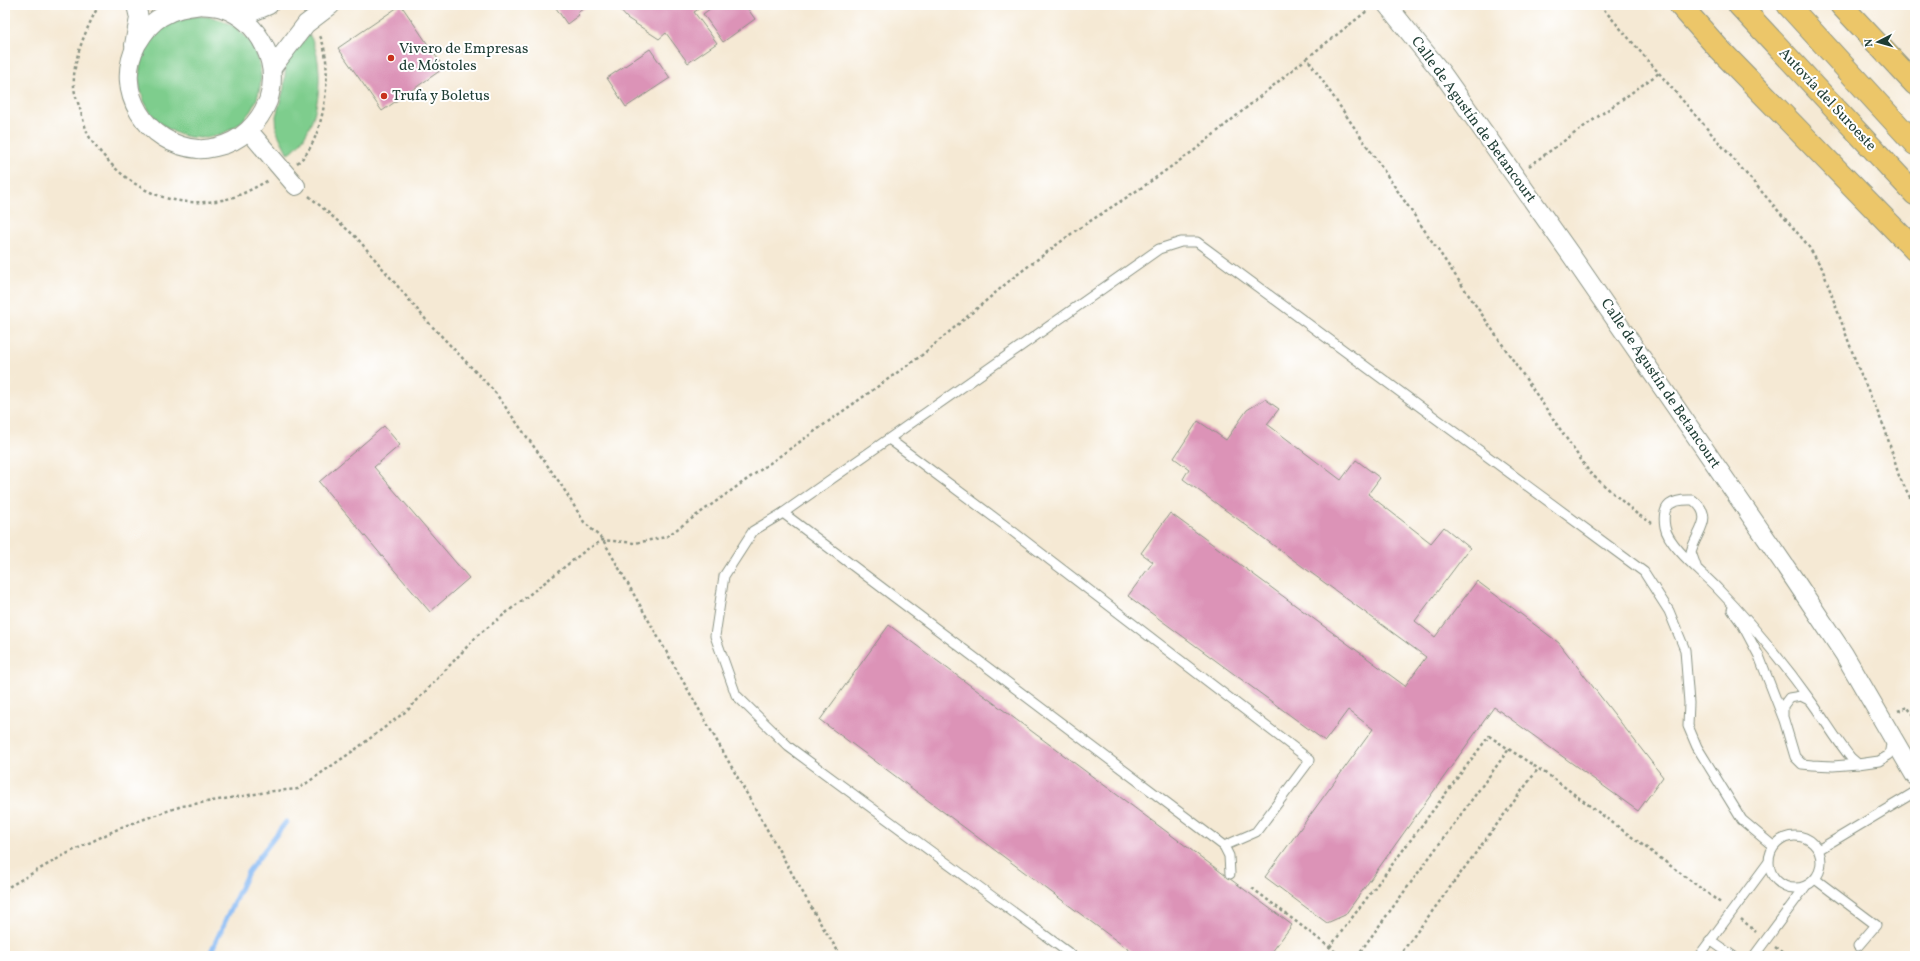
<svg xmlns="http://www.w3.org/2000/svg" width="1920" height="961" font-family="Vollkorn,serif">
  <rect width="100%" height="100%" fill="#fff"/>
  <filter id="ink" filterUnits="userSpaceOnUse"><feTurbulence type="fractalNoise" baseFrequency=".025" numOctaves="2"/><feDisplacementMap in="SourceGraphic" scale="8" xChannelSelector="R" yChannelSelector="G"/><feConvolveMatrix kernelMatrix="1 2 1 2 8 2 1 2 1" color-interpolation-filters="sRGB"/></filter>
  <filter id="wash" filterUnits="userSpaceOnUse"><feTurbulence type="fractalNoise" baseFrequency=".012" numOctaves="4" result="noise"/><feDisplacementMap in="SourceGraphic" scale="16" xChannelSelector="R" yChannelSelector="G"/><feGaussianBlur stdDeviation="0.9" result="paint"/><feColorMatrix in="noise" values="0 0 0 0 0 0 0 0 0 0 0 0 0 0 0 0 0 1.4 0 .05"/><feComposite in="paint" operator="in"/></filter>
  <g filter="url(#wash)">
    <rect width="100%" height="100%" fill="#f5e9d4"/>
    <g fill="#7ecd8d" stroke="#4e8560">
      <circle cx="200" cy="77" r="61"/>
      <path d="M309,34C328,65 320,134 288,154L277,132L276,116L284,88L286,62Z"/>
    </g>
    <g fill="none" stroke-linecap="round" stroke-linejoin="round">
      <path stroke="#86baf4" stroke-width="5" d="M209,956L248,872L286,822"/>
    </g>
    <g id="blocks">
      <g fill="#dc93b7">
        <path d="M401,5L444,68L382,111L338,48Z"/>
        <path d="M554,5H589L577,13L579,15L567,24Z"/>
        <path d="M623,5H705L694,12L717,43L688,63L666,33L659,39L627,18L618,8Z"/>
        <path d="M715,5H745L755,19L723,42L703,14Z"/>
        <path d="M650,49L670,78L626,107L607,78Z"/>
        <path d="M1265,399L1279,409L1267,424L1341,480L1356,460L1380,478L1368,494L1431,543L1444,527L1470,548L1415,621L1435,637L1477,581L1559,643L1663,777L1638,811L1494,707L1345,915L1327,923L1265,877L1373,729L1348,710L1325,741L1128,596L1153,562L1141,553L1170,513L1405,686L1426,657L1183,479L1189,469L1174,458L1198,421L1226,440L1247,410Z"/>
        <path d="M384,426L400,445L374,467L469,578L430,612L319,482Z"/>
        <path d="M889,625L1292,925L1269,956H1137L820,720Z"/>
      </g>
    </g>
  </g>
  <g filter="url(#ink)">
    <use href="#blocks" fill-opacity="0" stroke="#8a9384" stroke-width="1"/>
    <g fill="none" stroke-linecap="round" stroke-linejoin="round">
      <g stroke="#8a9384" stroke-width="11">
        <g id="lane">
          <path d="M783,513L1224,846L1256,832L1310,760L1011,530L889,439"/>
          <path d="M1697,569L1691,552C1696,531 1716,518 1693,500C1672,499 1661,504 1665,527C1668,546 1705,575 1718,589C1754,626 1783,662 1813,704C1826,722 1837,741 1851,758L1858,764L1879,761L1889,755L1892,740"/>
          <path d="M1732,610L1742,624L1759,656L1784,720L1795,757L1802,764L1812,765L1833,766L1858,764"/>
          <path d="M1783,715V706L1789,698L1801,696L1809,700"/>
          <circle cx="1795" cy="862" r="26"/>
          <path d="M1224,846L1229,856L1230,874"/>
          <path d="M1818,850L1915,792"/>
          <path d="M1815,879L1876,925L1858,946"/>
          <path d="M1710,940L1733,956"/>
          <path d="M1073,956L789,747L736,695L715,636L724,576L753,531L783,513L1159,249L1181,242H1197L1644,572L1669,611L1685,650L1689,703L1688,726L1697,747L1742,820L1773,846"/>
          <path d="M1699,956L1768,863"/>
          <path d="M1754,956L1805,887"/>
        </g>
      </g>
      <g stroke="#8a9384" stroke-width="20">
        <g id="street">
          <path d="M201,5C186,7 173,9 161,17C150,23 143,34 137,44C112,91 147,145 198,149C204,150 211,148 216,147C241,142 259,123 268,101C281,64 260,21 222,8C216,6 208,6 201,5"/>
          <path d="M1387,5L1442,73L1571,255L1794,579L1844,654L1915,776"/>
          <path d="M241,17L269,5"/>
          <path d="M134,45L139,18L136,5"/>
          <path d="M272,68L306,24L331,5"/>
          <path d="M249,131L296,186"/>
        </g>
      </g>
      <g stroke="#8a9384" stroke-width="24">
        <g id="highway">
          <path d="M1680,5L1719,49L1915,250"/>
          <path d="M1739,5L1915,194"/>
          <path d="M1788,5L1915,144"/>
          <path d="M1841,5L1915,84"/>
        </g>
      </g>
      <g stroke="#8a9384" stroke-width="2.5" stroke-dasharray="3 3" stroke-linecap="butt">
        <path d="M99,5C87,27 72,60 74,86C74,93 78,102 80,109C83,118 85,129 90,138C95,147 104,156 111,164C142,195 178,208 222,200C239,197 254,188 269,180"/>
        <path d="M1600,5L1807,244L1822,268L1857,365L1885,429L1899,476L1915,507"/>
        <path d="M1307,58L1367,11"/>
        <path d="M297,163C325,144 335,62 319,34"/>
        <path d="M1529,166L1659,73"/>
        <path d="M309,196L357,238L427,321L494,391L560,483L584,522L603,540L819,921L841,956"/>
        <path d="M1898,711L1907,707L1915,716"/>
        <path d="M1252,888L1341,956"/>
        <path d="M5,891L10,886L66,854L124,826L182,806L273,791L298,789L356,749L409,709L478,635L586,550L603,540L635,543L666,537L922,355L1014,277L1075,231L1144,186L1196,149L1307,58L1590,473L1637,514L1652,523"/>
        <path d="M1741,919L1756,932"/>
        <path d="M1330,947L1489,736L1551,777L1722,904"/>
        <path d="M1775,947L1787,956"/>
        <path d="M1357,956L1509,749"/>
        <path d="M1399,956L1538,769"/>
      </g>
      <use href="#lane" stroke="#fff" stroke-width="9"/>
      <use href="#street" stroke="#fff" stroke-width="18"/>
      <use href="#highway" stroke="#ecc669" stroke-width="22"/>
    </g>
  </g>
  <g fill="#c8321e" stroke="#fff" stroke-width="1.5">
    <circle cx="391" cy="58" r="4"/>
    <circle cx="384" cy="96" r="4"/>
  </g>
  <g text-anchor="middle" dominant-baseline="central" stroke-width="4" stroke-linejoin="round" paint-order="stroke">
    <g font-size="15" fill="#1f3d34" stroke="#fff" text-anchor="start">
      <text x="399" y="49">Vivero de Empresas<tspan x="399" dy="17">de Móstoles</tspan></text>
      <text x="392" y="96">Trufa y Boletus</text>
    </g>
    <g font-size="15" fill="#1f3d34" stroke="#fff">
      <text transform="translate(1827 100) rotate(47)">Autovía del Suroeste</text>
      <text transform="translate(1473 120) rotate(54)">Calle de Agustín de Betancourt</text>
      <text transform="translate(1660 384) rotate(56)">Calle de Agustín de Betancourt</text>
    </g>
  </g>
  <rect width="1920" height="961" fill="none" stroke="#fff" stroke-width="20"/>
  <g transform="translate(1878 42) rotate(264)" stroke="#ffffff" stroke-width="3" paint-order="stroke">
  <path d="M0-3L7 15L0 10L-7 15Z" fill="#1f3d34"/>
  <text y="-6" font-size="11" font-weight="bold" text-anchor="middle" fill="#1f3d34">N</text>
  </g>
</svg>
